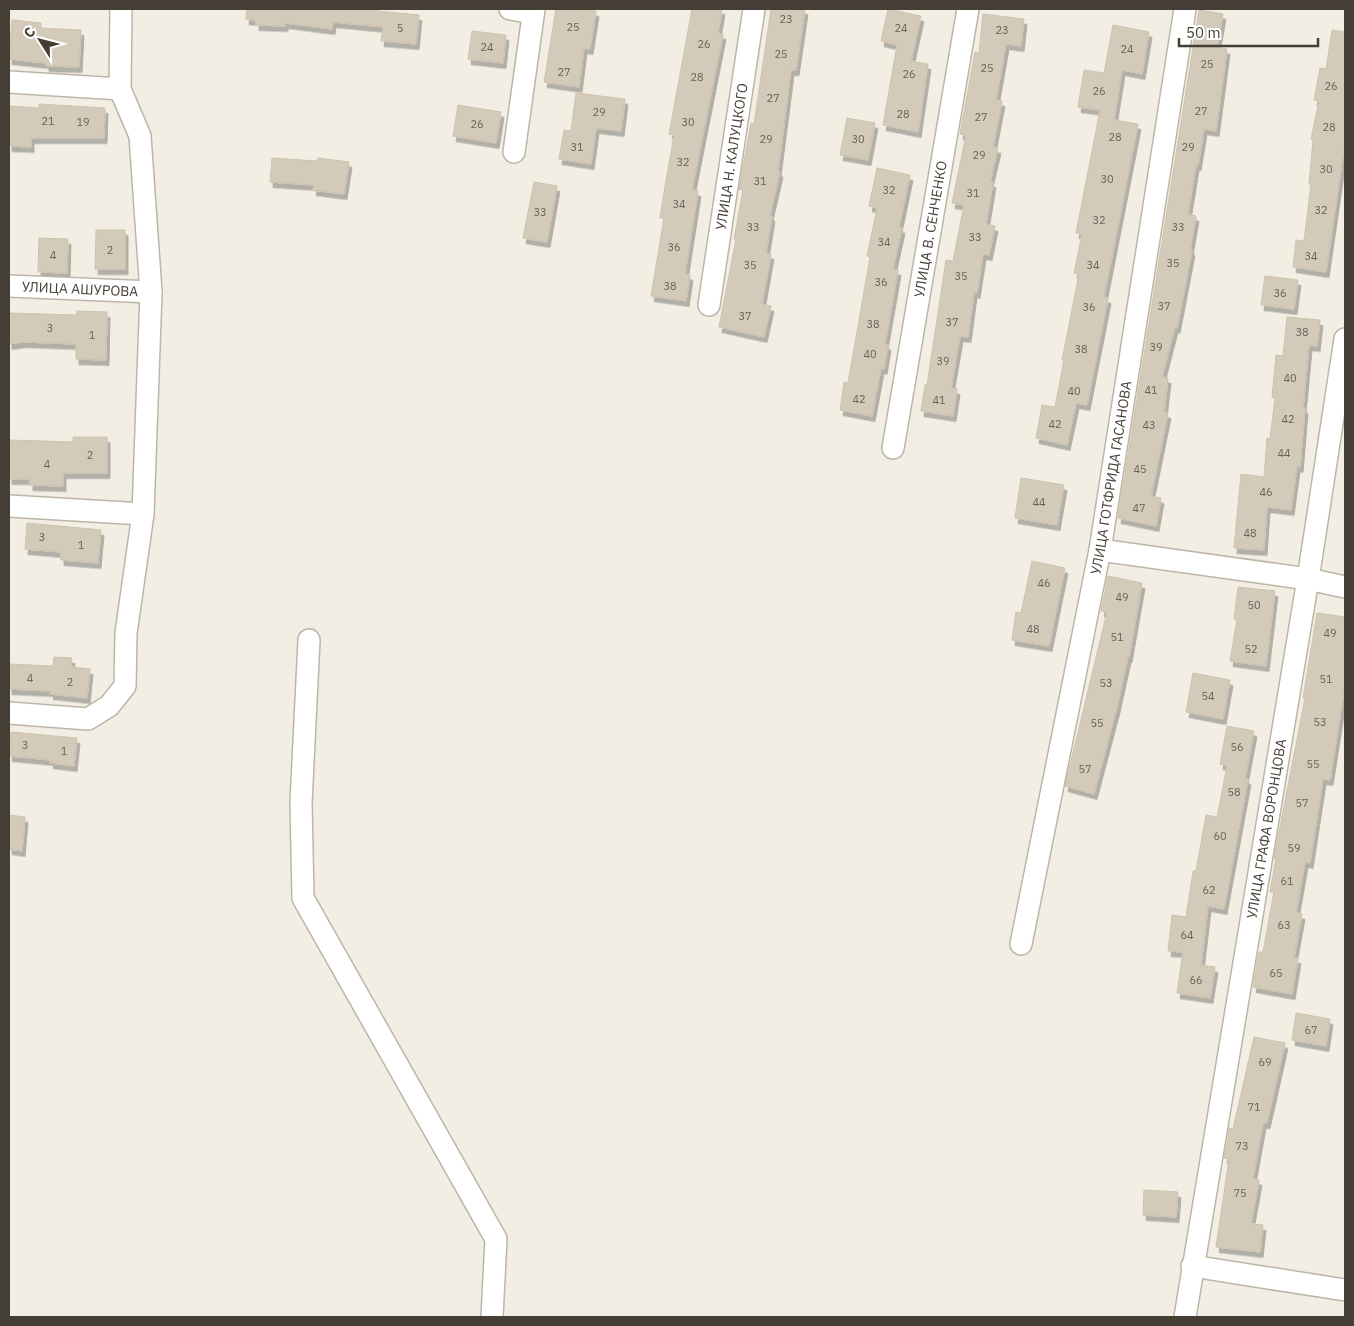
<svg xmlns="http://www.w3.org/2000/svg" width="1354" height="1326" font-family="'IBM Plex Sans',sans-serif">
  <defs>
    <filter id="shadow"><feDropShadow dx="3" dy="5.5" stdDeviation="0" flood-color="#0004"/></filter>
  </defs>
  <rect width="100%" height="100%" fill="#f2eee4"/>
  <g fill="#d3caba" stroke="#cec2ad" filter="url(#shadow)">
    <path d="M247,9H377V11L419,15L416,44L381,41L383,27L333,22L332,29L285,23V26L256,25V20L246,19Z"/>
    <path d="M556,9L596,11L590,49L584,48L579,87L544,82Z"/>
    <path d="M692,9H722L718,33L723,34L692,190L698,191L685,274L690,275L686,301L651,296L664,218H660L665,186L674,135L669,134Z"/>
    <path d="M771,9H805L796,70H791L778,171L780,172L770,215L772,216L766,253L771,254L762,304L771,306L764,337L719,327L736,239H734L743,190L739,189L751,123L754,124Z"/>
    <path d="M888,9L921,16L911,61L928,64L918,132L883,125L897,45L881,41Z"/>
    <path d="M1199,10L1223,14L1217,47L1227,49L1216,131L1204,129L1198,165H1196L1188,214L1196,216L1190,250H1192L1177,328L1175,327L1162,377L1168,378L1164,412L1168,413L1151,496L1161,498L1156,526L1118,518Z"/>
    <path d="M983,14L1024,19L1021,46L1006,44L996,100L1002,101L993,147L998,148L990,182H993L986,224L995,226L989,255L983,254L977,293L974,292L968,337L960,336L951,388L957,389L953,416L921,411L925,385H927L946,260L953,261L964,205L952,203L966,135L960,134L975,52L979,53Z"/>
    <path d="M12,20L41,23V28L81,30L79,67L46,66V63L9,59Z"/>
    <path d="M1113,25L1149,32L1142,74L1122,70L1114,120L1138,124L1104,297L1108,298L1087,405L1076,403L1067,445L1036,438L1042,405L1055,407L1064,360H1062L1079,274L1074,273L1082,234L1076,233L1100,110L1078,107L1084,70L1104,73Z"/>
    <path d="M1332,30L1345,32V142L1326,272L1293,267L1296,240L1304,241L1311,184H1309L1313,140L1311,139L1319,101L1314,100L1320,68L1326,69Z"/>
    <path d="M472,31L506,35L503,63L468,59Z"/>
    <path d="M576,93L625,99L621,131L596,128L591,164L559,159L564,130L571,131Z"/>
    <path d="M39,104L105,108L104,138H31V147L9,146V106L39,108Z"/>
    <path d="M458,105L501,112L496,143L453,136Z"/>
    <path d="M847,118L875,123L868,160L840,155Z"/>
    <path d="M272,158L317,161L318,158L349,162L344,194L313,190L314,185L270,182Z"/>
    <path d="M877,168L910,175L899,227L902,228L893,269L898,270L885,344L888,345L884,369L881,368L872,416L840,410L844,382L848,383L870,257L867,256L877,208L869,206Z"/>
    <path d="M534,182L557,186L547,242L523,238Z"/>
    <path d="M96,230H125V269H95Z"/>
    <path d="M39,238L68,239L67,273L38,272Z"/>
    <path d="M1265,276L1298,280L1294,309L1261,305Z"/>
    <path d="M77,311L107,312L106,360L76,359V344L23,342L9,344V313L77,315Z"/>
    <path d="M1287,317L1320,320L1317,346L1309,345L1303,408H1305L1300,467L1297,466L1291,510L1267,507L1264,550L1234,548L1241,474L1264,477L1267,438L1270,439L1275,398L1272,397L1276,355L1283,356Z"/>
    <path d="M73,437H107V473H63V486L30,485V479H9V440L73,442Z"/>
    <path d="M1021,478L1064,485L1057,525L1015,518Z"/>
    <path d="M27,523L101,530L98,563L61,560V552L25,549Z"/>
    <path d="M1032,561L1065,568L1049,646L1012,640L1016,612L1021,613Z"/>
    <path d="M1108,576L1142,583L1129,657H1128L1117,707L1094,794L1065,786L1107,612L1101,611Z"/>
    <path d="M1238,587L1275,591L1266,666L1230,661L1237,619H1234Z"/>
    <path d="M1317,613L1345,617V685L1330,780L1323,779L1310,863L1305,862L1296,913L1302,914L1294,958H1298L1292,994L1253,987L1259,952H1263L1274,892H1270L1276,858H1274L1305,698H1303Z"/>
    <path d="M54,657L72,658L71,667L90,669L87,698L50,694L51,691L9,689V664L53,666Z"/>
    <path d="M1193,673L1230,680L1223,719L1186,712Z"/>
    <path d="M1227,726L1254,731L1245,779H1248L1224,909L1208,906L1201,965L1215,967L1210,998L1177,993L1183,952L1168,951L1172,915L1186,917L1193,871H1196L1206,815L1217,817L1227,766L1220,764Z"/>
    <path d="M11,732L77,738L74,766L50,763L51,760L9,756Z"/>
    <path d="M9,815L25,817L22,851L9,849Z"/>
    <path d="M1296,1013L1330,1019L1326,1046L1292,1040Z"/>
    <path d="M1254,1037L1285,1043L1267,1123H1263L1253,1178L1259,1180L1251,1224L1263,1225L1260,1252L1216,1247L1229,1159L1224,1158L1228,1138L1229,1128L1233,1129Z"/>
    <path d="M1144,1190L1178,1192L1176,1217L1143,1215Z"/>
  </g>
  <g fill="none" stroke-linecap="round" stroke-linejoin="round">
    <g stroke="#bdb6a7" stroke-width="24">
      <g id="street">
        <path d="M510,9L533,13"/>
        <path d="M9,82L120,89"/>
        <path d="M514,152L534,9"/>
        <path id="s1" d="M9,286L151,292"/>
        <path id="s2" d="M709,305L754,9"/>
        <path id="s3" d="M893,448L968,9"/>
        <path d="M9,506L143,514"/>
        <path d="M1100,550L1308,579L1345,587"/>
        <path d="M309,640L301,803L303,898L496,1239L492,1317"/>
        <path d="M9,713L88,719L109,706L125,686L126,633L143,514L151,292L140,136L120,89L121,9"/>
        <path id="s4" d="M1021,944L1100,550L1185,9"/>
        <path d="M1192,1266L1345,1290"/>
        <path id="s5" d="M1185,1317L1308,579L1345,339"/>
      </g>
    </g>
    <use href="#street" stroke="#fff" stroke-width="21"/>
  </g>
  <g text-anchor="middle" dominant-baseline="central" stroke-width="4.5" stroke-linejoin="round" paint-order="stroke">
    <g font-size="11" fill="#686156">
      <text x="786" y="19">23</text>
      <text x="573" y="27">25</text>
      <text x="400" y="28">5</text>
      <text x="901" y="28">24</text>
      <text x="1002" y="30">23</text>
      <text x="704" y="44">26</text>
      <text x="487" y="47">24</text>
      <text x="1127" y="49">24</text>
      <text x="781" y="54">25</text>
      <text x="1207" y="64">25</text>
      <text x="987" y="68">25</text>
      <text x="564" y="72">27</text>
      <text x="909" y="74">26</text>
      <text x="697" y="77">28</text>
      <text x="1331" y="86">26</text>
      <text x="1099" y="91">26</text>
      <text x="773" y="98">27</text>
      <text x="1201" y="111">27</text>
      <text x="599" y="112">29</text>
      <text x="903" y="114">28</text>
      <text x="981" y="117">27</text>
      <text x="48" y="121">21</text>
      <text x="83" y="122">19</text>
      <text x="688" y="122">30</text>
      <text x="477" y="124">26</text>
      <text x="1329" y="127">28</text>
      <text x="1115" y="137">28</text>
      <text x="766" y="139">29</text>
      <text x="858" y="139">30</text>
      <text x="577" y="147">31</text>
      <text x="1188" y="147">29</text>
      <text x="979" y="155">29</text>
      <text x="683" y="162">32</text>
      <text x="1326" y="169">30</text>
      <text x="1107" y="179">30</text>
      <text x="760" y="181">31</text>
      <text x="889" y="190">32</text>
      <text x="973" y="193">31</text>
      <text x="679" y="204">34</text>
      <text x="1321" y="210">32</text>
      <text x="540" y="212">33</text>
      <text x="1099" y="220">32</text>
      <text x="753" y="227">33</text>
      <text x="1178" y="227">33</text>
      <text x="975" y="237">33</text>
      <text x="884" y="242">34</text>
      <text x="674" y="247">36</text>
      <text x="110" y="250">2</text>
      <text x="53" y="255">4</text>
      <text x="1311" y="256">34</text>
      <text x="1173" y="263">35</text>
      <text x="750" y="265">35</text>
      <text x="1093" y="265">34</text>
      <text x="961" y="276">35</text>
      <text x="881" y="282">36</text>
      <text x="670" y="286">38</text>
      <text x="1280" y="293">36</text>
      <text x="1164" y="306">37</text>
      <text x="1089" y="307">36</text>
      <text x="745" y="316">37</text>
      <text x="952" y="322">37</text>
      <text x="873" y="324">38</text>
      <text x="50" y="328">3</text>
      <text x="1302" y="332">38</text>
      <text x="92" y="335">1</text>
      <text x="1156" y="347">39</text>
      <text x="1081" y="349">38</text>
      <text x="870" y="354">40</text>
      <text x="943" y="361">39</text>
      <text x="1290" y="378">40</text>
      <text x="1151" y="390">41</text>
      <text x="1074" y="391">40</text>
      <text x="859" y="399">42</text>
      <text x="939" y="400">41</text>
      <text x="1288" y="419">42</text>
      <text x="1055" y="424">42</text>
      <text x="1149" y="425">43</text>
      <text x="1284" y="453">44</text>
      <text x="90" y="455">2</text>
      <text x="47" y="464">4</text>
      <text x="1140" y="469">45</text>
      <text x="1266" y="492">46</text>
      <text x="1039" y="502">44</text>
      <text x="1139" y="508">47</text>
      <text x="1250" y="533">48</text>
      <text x="42" y="537">3</text>
      <text x="81" y="545">1</text>
      <text x="1044" y="583">46</text>
      <text x="1122" y="597">49</text>
      <text x="1254" y="605">50</text>
      <text x="1033" y="629">48</text>
      <text x="1330" y="633">49</text>
      <text x="1117" y="637">51</text>
      <text x="1251" y="649">52</text>
      <text x="30" y="678">4</text>
      <text x="1326" y="679">51</text>
      <text x="70" y="682">2</text>
      <text x="1106" y="683">53</text>
      <text x="1208" y="696">54</text>
      <text x="1320" y="722">53</text>
      <text x="1097" y="723">55</text>
      <text x="25" y="745">3</text>
      <text x="1237" y="747">56</text>
      <text x="64" y="751">1</text>
      <text x="1313" y="764">55</text>
      <text x="1085" y="769">57</text>
      <text x="1234" y="792">58</text>
      <text x="1302" y="803">57</text>
      <text x="1220" y="836">60</text>
      <text x="1294" y="848">59</text>
      <text x="1287" y="881">61</text>
      <text x="1209" y="890">62</text>
      <text x="1284" y="925">63</text>
      <text x="1187" y="935">64</text>
      <text x="1276" y="973">65</text>
      <text x="1196" y="980">66</text>
      <text x="1311" y="1030">67</text>
      <text x="1265" y="1062">69</text>
      <text x="1254" y="1107">71</text>
      <text x="1242" y="1146">73</text>
      <text x="1240" y="1193">75</text>
    </g>
    <g font-size="14" fill="#443e34" stroke="#fff">
      <text stroke="none"><textPath href="#s2" startOffset="150">УЛИЦА Н. КАЛУЦКОГО</textPath></text>
      <text stroke="none"><textPath href="#s3" startOffset="222">УЛИЦА В. СЕНЧЕНКО</textPath></text>
      <text stroke="none"><textPath href="#s1" startOffset="71">УЛИЦА АШУРОВА</textPath></text>
      <text stroke="none"><textPath href="#s4" startOffset="475">УЛИЦА ГОТФРИДА ГАСАНОВА</textPath></text>
      <text stroke="none"><textPath href="#s5" startOffset="495">УЛИЦА ГРАФА ВОРОНЦОВА</textPath></text>
    </g>
  </g>
  <rect width="1354" height="1326" fill="none" stroke="#443e34" stroke-width="20"/>
  <g transform="translate(40 40) rotate(306)" stroke="#ffffff" stroke-width="4" paint-order="stroke">
  <path d="M0-4L9 19L0 12L-9 19Z" fill="#443e34"/>
  <text y="-8" font-size="14" font-weight="bold" text-anchor="middle" fill="#443e34">С</text>
  </g>
  <path d="M1179 38v8h139v-8" fill="none" stroke="#443e34" stroke-width="2.5"/>
  <text x="1186" y="38" font-size="15" fill="#443e34" stroke="#ffffff" stroke-width="4" paint-order="stroke">50 m</text>
</svg>
